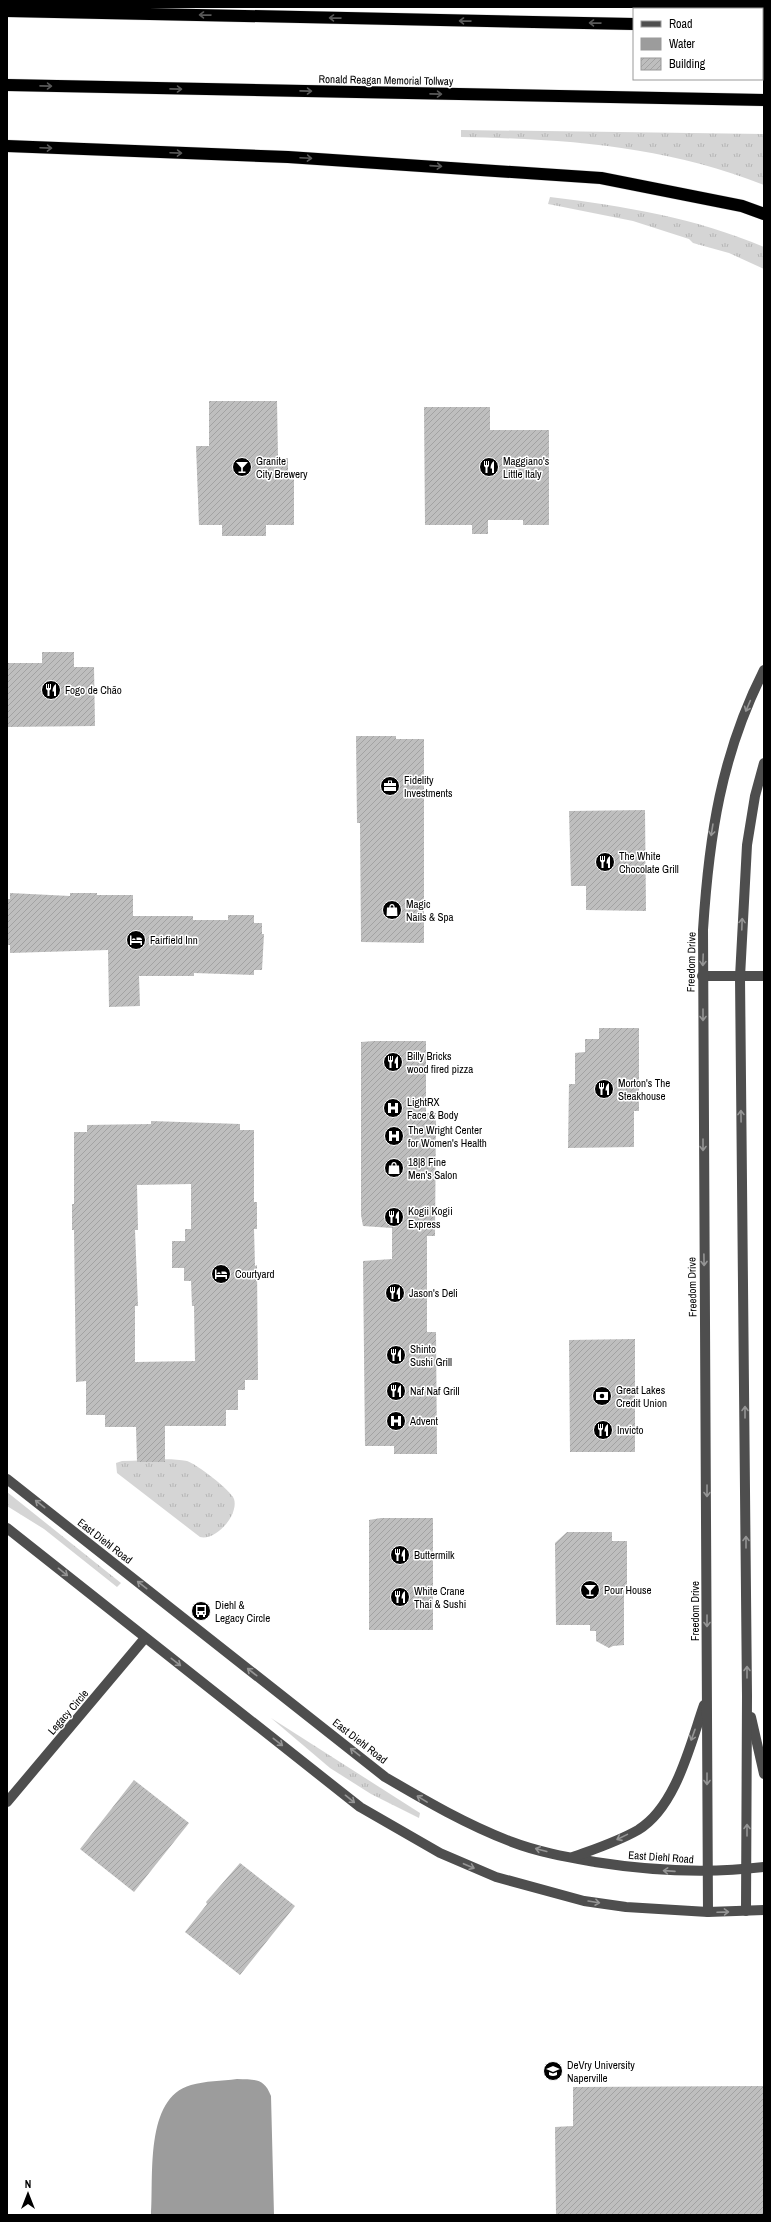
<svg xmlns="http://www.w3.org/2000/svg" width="771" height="2222" font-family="'Archivo Narrow',sans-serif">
  <defs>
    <pattern id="grass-tufts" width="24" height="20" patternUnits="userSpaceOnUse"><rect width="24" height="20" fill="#d5d5d5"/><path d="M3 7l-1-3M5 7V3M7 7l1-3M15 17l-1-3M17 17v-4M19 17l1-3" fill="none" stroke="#b5b5b5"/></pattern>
    <pattern id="building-hatch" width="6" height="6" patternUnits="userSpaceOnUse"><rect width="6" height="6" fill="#bebebe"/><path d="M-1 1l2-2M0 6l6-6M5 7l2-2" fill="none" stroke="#a2a2a2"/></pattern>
  </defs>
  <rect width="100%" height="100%" fill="#fff"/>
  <g fill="url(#grass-tufts)">
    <path d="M461,130L764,134V185C664,146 568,139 461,137Z"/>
    <path d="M550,197C624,206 696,218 764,247V269L729,253L693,243L689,239L633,221L548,204Z"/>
    <path d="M122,1461C143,1461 167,1457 187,1461C195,1463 232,1491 234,1499C239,1515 216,1541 200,1537L117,1473L116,1463Z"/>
    <path d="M7,1492L121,1583L117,1587L44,1529L7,1506Z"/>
    <path d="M271,1718L420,1813L419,1818L371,1794L330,1768Z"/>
  </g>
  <path fill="#9c9c9c" d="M237,2079C254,2080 264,2077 271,2096L274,2215H151C154,2177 144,2098 191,2085C205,2081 222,2081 237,2079Z"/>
  <g fill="url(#building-hatch)" fill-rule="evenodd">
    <path d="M209,401H277L278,458H288V476H294V525H266V536H222V525H199L196,446H209Z"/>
    <path d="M424,407H490V430H549V525H523V520H488V534H472V525H425Z"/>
    <path d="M42,652H74V667H94L95,726L7,727V663H42Z"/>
    <path d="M356,736H396V739H424V943L361,942L360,823H357Z"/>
    <path d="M645,810L646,911L586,910V886H571L569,811Z"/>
    <path d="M10,893L70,896V893H97V895H133V916H193V920H228V915H254V923H262V934H264L262,970H254V975L194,973V976H139L140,1006L109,1007L108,950L10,953V945H7V899H10Z"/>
    <path d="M599,1028H639V1111H634V1147L568,1148L569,1084H575V1053L585,1052V1039H599Z"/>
    <path d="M374,1041H426V1113H436L435,1236H427V1332H436L437,1454H394V1446H365L363,1261L392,1259V1228L363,1226L361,1215V1042Z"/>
    <path d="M151,1121L240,1124V1130H254V1202H257V1229H254L255,1266L257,1265L258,1380H245V1390H238V1410H226V1426H165V1462H137L136,1427H105V1415H86V1381L76,1382L74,1230H72V1204H74V1132H87V1125L151,1124ZM191,1184V1229H185V1241H172V1268H184V1281H191L192,1306H194L195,1361L135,1362V1306H138L135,1230H138L137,1185Z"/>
    <path d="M635,1339V1452H570L569,1340Z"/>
    <path d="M381,1518H433V1630H369V1520Z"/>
    <path d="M567,1532H612V1541H627V1587H624V1645L613,1646L609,1648L596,1641V1631H590V1625H556L555,1543Z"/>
    <path d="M134,1780L189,1823L134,1892L80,1849Z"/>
    <path d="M240,1863L295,1906L240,1975L185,1932L207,1904L206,1902Z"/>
    <path d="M764,2086V2215H556L555,2127L573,2126V2087Z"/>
  </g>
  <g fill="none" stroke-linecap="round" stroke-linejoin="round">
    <g stroke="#dbdbdb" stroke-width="13">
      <g id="highway">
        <path d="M7,11L634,24"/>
        <path d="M762,26H764"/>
        <path d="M7,85L764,100"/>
        <path d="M7,146L288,157L601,178L742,206L764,214"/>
      </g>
    </g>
    <g stroke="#4e4e4e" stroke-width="10">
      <path d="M702,976H764"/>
      <path d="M7,1479L385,1777C426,1801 467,1825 512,1842C538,1852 567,1857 595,1862C652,1871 706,1874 764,1867"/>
      <path d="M7,1528L360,1807L440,1853L496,1877L584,1901L626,1907L708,1912L764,1910"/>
      <path d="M751,1717L764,1774"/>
      <path d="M7,1802L145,1638"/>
      <path d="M573,1857C595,1849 617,1842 638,1830C676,1807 690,1745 704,1705"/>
      <path d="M746,1911L747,1696L740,977L747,845L755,796L764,763"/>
      <path d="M708,1912L703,930C709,836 721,755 764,670"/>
    </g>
    <use href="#highway" stroke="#000" stroke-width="12"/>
  </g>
  <defs><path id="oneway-shaft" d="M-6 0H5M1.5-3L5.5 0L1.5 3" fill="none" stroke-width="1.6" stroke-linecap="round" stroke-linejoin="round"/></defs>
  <g stroke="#595959">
    <use href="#oneway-shaft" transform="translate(205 15) rotate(-179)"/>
    <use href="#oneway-shaft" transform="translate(335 18) rotate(-179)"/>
    <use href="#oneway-shaft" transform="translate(465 21) rotate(-179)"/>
    <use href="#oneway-shaft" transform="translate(595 23) rotate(-179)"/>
    <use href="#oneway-shaft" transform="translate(46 86) rotate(1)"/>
    <use href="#oneway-shaft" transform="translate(176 89) rotate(1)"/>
    <use href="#oneway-shaft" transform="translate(306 91) rotate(1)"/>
    <use href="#oneway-shaft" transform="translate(436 94) rotate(1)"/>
    <use href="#oneway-shaft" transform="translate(46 148) rotate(2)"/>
    <use href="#oneway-shaft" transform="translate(176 153) rotate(2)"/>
    <use href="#oneway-shaft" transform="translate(306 158) rotate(3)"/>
    <use href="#oneway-shaft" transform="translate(436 166) rotate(4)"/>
  </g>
  <g stroke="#959595">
    <use href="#oneway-shaft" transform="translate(748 706) rotate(113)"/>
    <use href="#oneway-shaft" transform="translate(712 830) rotate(99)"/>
    <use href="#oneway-shaft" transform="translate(742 924) rotate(-88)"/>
    <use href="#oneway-shaft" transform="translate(703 960) rotate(92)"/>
    <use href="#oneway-shaft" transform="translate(703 1015) rotate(90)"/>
    <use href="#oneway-shaft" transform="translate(741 1116) rotate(-91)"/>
    <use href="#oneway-shaft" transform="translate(703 1145) rotate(90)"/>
    <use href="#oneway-shaft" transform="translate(704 1260) rotate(89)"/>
    <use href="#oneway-shaft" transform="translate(745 1412) rotate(-90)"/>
    <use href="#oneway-shaft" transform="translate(707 1491) rotate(90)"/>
    <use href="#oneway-shaft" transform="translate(40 1504) rotate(-142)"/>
    <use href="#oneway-shaft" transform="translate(746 1542) rotate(-90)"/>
    <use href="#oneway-shaft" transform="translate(63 1572) rotate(39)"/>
    <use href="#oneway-shaft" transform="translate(142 1585) rotate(-142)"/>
    <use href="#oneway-shaft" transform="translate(707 1621) rotate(90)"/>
    <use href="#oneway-shaft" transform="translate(176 1662) rotate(38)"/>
    <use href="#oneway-shaft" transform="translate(252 1672) rotate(-142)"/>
    <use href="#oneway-shaft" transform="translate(747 1672) rotate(-90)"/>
    <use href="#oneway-shaft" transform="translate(693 1735) rotate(110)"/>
    <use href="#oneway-shaft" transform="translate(278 1742) rotate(38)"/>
    <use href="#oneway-shaft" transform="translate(355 1752) rotate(-142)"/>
    <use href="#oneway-shaft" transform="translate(707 1779) rotate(90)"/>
    <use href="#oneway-shaft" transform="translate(350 1799) rotate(39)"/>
    <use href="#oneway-shaft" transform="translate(422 1799) rotate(-149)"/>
    <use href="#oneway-shaft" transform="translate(747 1830) rotate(-90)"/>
    <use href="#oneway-shaft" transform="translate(622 1837) rotate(154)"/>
    <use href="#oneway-shaft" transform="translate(541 1850) rotate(-165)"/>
    <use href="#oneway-shaft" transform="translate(469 1866) rotate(23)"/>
    <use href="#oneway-shaft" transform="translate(669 1871) rotate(-176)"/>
    <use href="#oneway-shaft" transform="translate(594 1902) rotate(9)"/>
    <use href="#oneway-shaft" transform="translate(723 1912) rotate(-2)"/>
  </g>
  <defs>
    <g id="bar-disc" transform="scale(1)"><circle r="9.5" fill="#000" stroke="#fff"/><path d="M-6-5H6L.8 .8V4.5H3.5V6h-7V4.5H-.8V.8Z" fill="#fff"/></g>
    <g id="restaurant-disc" transform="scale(1)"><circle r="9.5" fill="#000" stroke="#fff"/><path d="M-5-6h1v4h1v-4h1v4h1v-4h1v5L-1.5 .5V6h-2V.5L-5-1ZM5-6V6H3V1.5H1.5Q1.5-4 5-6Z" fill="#fff"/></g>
    <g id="office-disc" transform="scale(1)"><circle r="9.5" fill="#000" stroke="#fff"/><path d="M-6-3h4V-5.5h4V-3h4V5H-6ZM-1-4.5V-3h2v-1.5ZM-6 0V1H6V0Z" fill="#fff"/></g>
    <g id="shop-disc" transform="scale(1)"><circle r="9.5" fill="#000" stroke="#fff"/><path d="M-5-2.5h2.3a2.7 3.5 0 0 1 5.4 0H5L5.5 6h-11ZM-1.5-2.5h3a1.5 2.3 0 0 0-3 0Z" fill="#fff"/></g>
    <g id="hotel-disc" transform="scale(1)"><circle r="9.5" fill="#000" stroke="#fff"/><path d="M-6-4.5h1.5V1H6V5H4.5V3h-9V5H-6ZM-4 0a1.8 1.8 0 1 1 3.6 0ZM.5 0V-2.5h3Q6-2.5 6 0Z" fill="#fff"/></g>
    <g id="hospital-disc" transform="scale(1)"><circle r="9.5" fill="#000" stroke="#fff"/><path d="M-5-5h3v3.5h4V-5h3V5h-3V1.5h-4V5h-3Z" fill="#fff"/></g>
    <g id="bank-disc" transform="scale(1)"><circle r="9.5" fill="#000" stroke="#fff"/><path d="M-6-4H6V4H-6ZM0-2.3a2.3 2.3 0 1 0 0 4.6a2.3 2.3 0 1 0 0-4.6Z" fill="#fff"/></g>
    <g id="bus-disc" transform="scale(1)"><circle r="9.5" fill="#000" stroke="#fff"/><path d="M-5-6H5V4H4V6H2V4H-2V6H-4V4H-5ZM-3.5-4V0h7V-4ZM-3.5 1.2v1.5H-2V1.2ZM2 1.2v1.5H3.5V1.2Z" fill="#fff"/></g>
    <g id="university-disc" transform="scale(1)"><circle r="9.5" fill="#000" stroke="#fff"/><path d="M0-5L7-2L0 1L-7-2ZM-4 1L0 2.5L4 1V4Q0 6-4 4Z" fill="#fff"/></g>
  </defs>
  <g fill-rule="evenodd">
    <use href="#bar-disc" x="242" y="467"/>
    <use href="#restaurant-disc" x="489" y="467"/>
    <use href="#restaurant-disc" x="51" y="690"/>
    <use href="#office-disc" x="390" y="786"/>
    <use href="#restaurant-disc" x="605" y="862"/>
    <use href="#shop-disc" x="392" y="910"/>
    <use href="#hotel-disc" x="136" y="940"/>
    <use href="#restaurant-disc" x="393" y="1062"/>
    <use href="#restaurant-disc" x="604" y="1089"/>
    <use href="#hospital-disc" x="393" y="1108"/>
    <use href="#hospital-disc" x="394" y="1136"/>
    <use href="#shop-disc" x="394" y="1168"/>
    <use href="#restaurant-disc" x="394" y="1217"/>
    <use href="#hotel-disc" x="221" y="1274"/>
    <use href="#restaurant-disc" x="395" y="1293"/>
    <use href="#restaurant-disc" x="396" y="1355"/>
    <use href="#restaurant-disc" x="396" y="1391"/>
    <use href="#bank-disc" x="602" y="1396"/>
    <use href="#hospital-disc" x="396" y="1421"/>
    <use href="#restaurant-disc" x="603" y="1430"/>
    <use href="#restaurant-disc" x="400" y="1555"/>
    <use href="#bar-disc" x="590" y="1590"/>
    <use href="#restaurant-disc" x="400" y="1597"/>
    <use href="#bus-disc" x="201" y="1611"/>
    <use href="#university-disc" x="553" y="2071"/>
  </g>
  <g text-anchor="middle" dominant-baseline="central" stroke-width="3" stroke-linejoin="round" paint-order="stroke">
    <g font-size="11" fill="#000" stroke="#fff">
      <text transform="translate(386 80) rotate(1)">Ronald Reagan Memorial Tollway</text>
      <text transform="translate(691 962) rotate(-89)">Freedom Drive</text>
      <text transform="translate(692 1287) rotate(-91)">Freedom Drive</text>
      <text transform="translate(105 1541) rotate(38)">East Diehl Road</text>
      <text transform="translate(695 1611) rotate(-90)">Freedom Drive</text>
      <text transform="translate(68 1712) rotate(-49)">Legacy Circle</text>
      <text transform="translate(360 1741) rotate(38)">East Diehl Road</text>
      <text transform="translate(661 1857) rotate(4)">East Diehl Road</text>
    </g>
    <g font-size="11" fill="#000" stroke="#fff" text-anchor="start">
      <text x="256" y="461">Granite<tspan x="256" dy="13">City Brewery</tspan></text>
      <text x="503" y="461">Maggiano's<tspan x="503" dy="13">Little Italy</tspan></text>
      <text x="65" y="690">Fogo de Chão</text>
      <text x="404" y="780">Fidelity<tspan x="404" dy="13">Investments</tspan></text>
      <text x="619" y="856">The White<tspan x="619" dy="13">Chocolate Grill</tspan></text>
      <text x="406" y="904">Magic<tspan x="406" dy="13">Nails &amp; Spa</tspan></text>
      <text x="150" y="940">Fairfield Inn</text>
      <text x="407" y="1056">Billy Bricks<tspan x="407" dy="13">wood fired pizza</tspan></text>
      <text x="618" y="1083">Morton's The<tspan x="618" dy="13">Steakhouse</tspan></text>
      <text x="407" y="1102">LightRX<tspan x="407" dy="13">Face &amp; Body</tspan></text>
      <text x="408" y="1130">The Wright Center<tspan x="408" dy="13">for Women's Health</tspan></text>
      <text x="408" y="1162">18|8 Fine<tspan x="408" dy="13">Men's Salon</tspan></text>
      <text x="408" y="1211">Kogii Kogii<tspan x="408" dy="13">Express</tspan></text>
      <text x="235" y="1274">Courtyard</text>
      <text x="409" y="1293">Jason's Deli</text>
      <text x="410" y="1349">Shinto<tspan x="410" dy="13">Sushi Grill</tspan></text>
      <text x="616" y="1390">Great Lakes<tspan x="616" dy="13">Credit Union</tspan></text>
      <text x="410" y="1391">Naf Naf Grill</text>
      <text x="410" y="1421">Advent</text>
      <text x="617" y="1430">Invicto</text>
      <text x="414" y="1555">Buttermilk</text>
      <text x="604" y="1590">Pour House</text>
      <text x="414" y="1591">White Crane<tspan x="414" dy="13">Thai &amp; Sushi</tspan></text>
      <text x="215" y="1605">Diehl &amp;<tspan x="215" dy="13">Legacy Circle</tspan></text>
      <text x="567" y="2065">DeVry University<tspan x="567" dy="13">Naperville</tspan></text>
    </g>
  </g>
  <rect width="771" height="2222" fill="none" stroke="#000000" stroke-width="16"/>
  <rect x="633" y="8" width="130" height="72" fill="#ffffff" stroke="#999999"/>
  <rect x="641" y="21" width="20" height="6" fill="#4e4e4e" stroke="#999999"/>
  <text x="669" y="28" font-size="12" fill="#000000">Road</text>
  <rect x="641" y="38" width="20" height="12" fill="#9c9c9c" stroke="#999999"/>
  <text x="669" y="48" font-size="12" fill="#000000">Water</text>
  <rect x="641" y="58" width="20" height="12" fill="url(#building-hatch)" stroke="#999999"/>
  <text x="669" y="68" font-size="12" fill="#000000">Building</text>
  <g transform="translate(28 2194)" stroke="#ffffff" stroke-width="3" paint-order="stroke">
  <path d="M0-3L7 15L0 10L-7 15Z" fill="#000000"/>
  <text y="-6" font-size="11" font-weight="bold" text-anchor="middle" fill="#000000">N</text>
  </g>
</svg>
